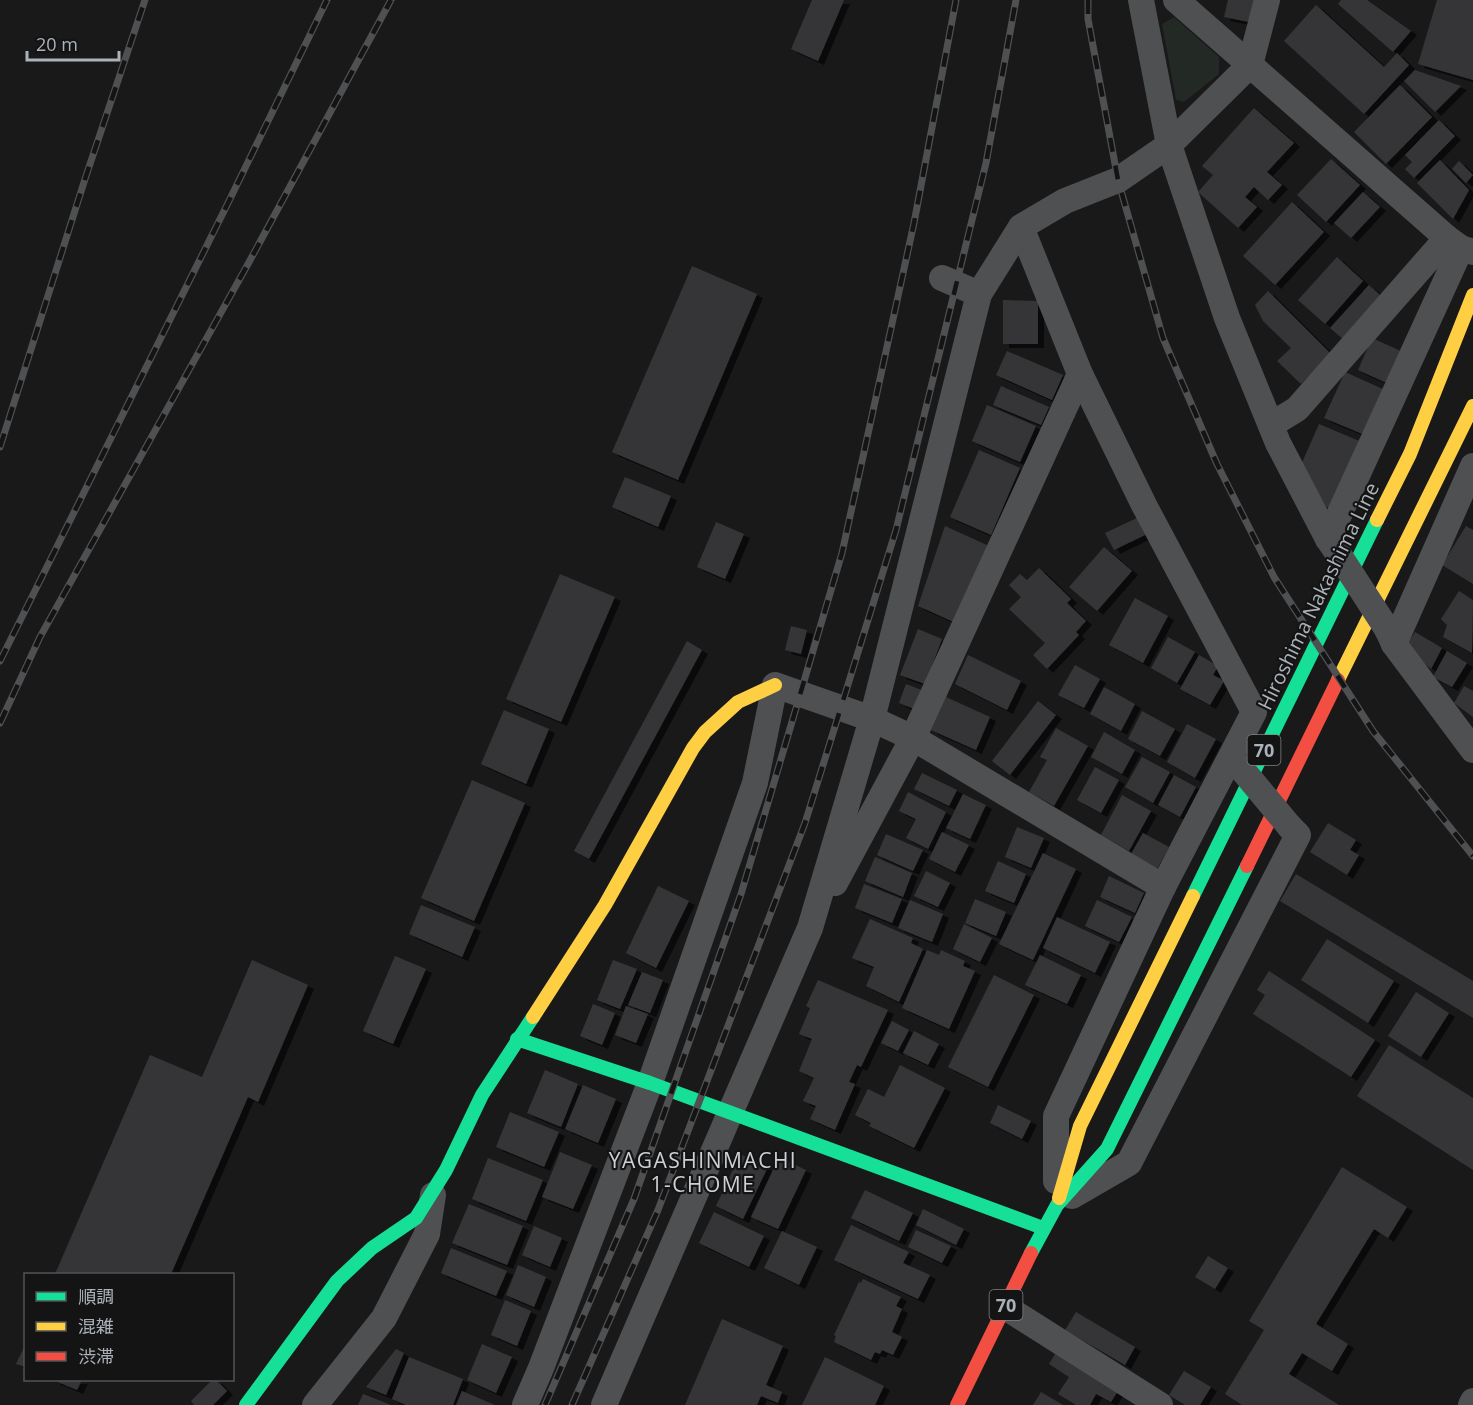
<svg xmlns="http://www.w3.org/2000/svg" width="1473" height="1405" font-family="'Open Sans','Noto Sans JP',sans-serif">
  <defs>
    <filter id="shadow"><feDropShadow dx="6" dy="4" stdDeviation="0" flood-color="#0009"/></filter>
  </defs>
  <rect width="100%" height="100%" fill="#19191a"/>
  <path fill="#232924" d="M1174,17L1219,57V74L1184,102L1176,100L1162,24Z"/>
  <g fill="#353637" filter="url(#shadow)">
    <path d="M812,0H844L818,61L791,49Z"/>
    <path d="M1228,0H1254L1249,22L1224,17Z"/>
    <path d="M1341,0H1367L1411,31L1393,52L1338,4Z"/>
    <path d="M1437,0H1473V80L1418,64Z"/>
    <path d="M1316,5L1384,67L1397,53L1409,65L1364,114L1284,41Z"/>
    <path d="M1415,70L1461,86L1435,112L1404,81Z"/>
    <path d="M1400,85L1432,117L1386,164L1354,132Z"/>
    <path d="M1254,108L1294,143L1267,172L1282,185L1268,200L1254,187L1245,197L1257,207L1238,228L1198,192L1213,175L1202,166Z"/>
    <path d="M1439,120L1455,136L1414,178L1405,169L1412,162L1405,155Z"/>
    <path d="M1331,159L1360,185L1326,222L1297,195Z"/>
    <path d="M1440,160L1469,190L1453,219L1417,183Z"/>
    <path d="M1459,161L1473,175L1466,183L1452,169Z"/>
    <path d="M1363,192L1380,207L1351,238L1334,223Z"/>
    <path d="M1292,202L1324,232L1275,285L1243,256Z"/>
    <path d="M1337,257L1363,281L1325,324L1298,300Z"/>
    <path d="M692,266L757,294L678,480L612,452Z"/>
    <path d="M1369,285L1381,296L1343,339L1330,328Z"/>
    <path d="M1268,291L1331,354L1301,384L1277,361L1291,348L1263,321L1255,305Z"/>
    <path d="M1003,300L1038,301V344H1003Z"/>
    <path d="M1372,338L1403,352L1389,384L1358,370Z"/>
    <path d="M1007,351L1063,375L1052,400L996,375Z"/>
    <path d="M1345,372L1385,390L1365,435L1324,418Z"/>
    <path d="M1001,386L1049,407L1041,425L993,405Z"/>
    <path d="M987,405L1036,426L1020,462L972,441Z"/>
    <path d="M1319,424L1364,443L1335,508L1323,507L1301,465Z"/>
    <path d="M979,450L1020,468L991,535L950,517Z"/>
    <path d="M625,477L671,496L658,527L612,507Z"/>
    <path d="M1137,518L1145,535L1114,550L1105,533Z"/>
    <path d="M716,522L744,534L725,579L697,567Z"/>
    <path d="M945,526L989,546L956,623L918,606Z"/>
    <path d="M1466,526L1473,530V584L1442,565Z"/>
    <path d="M1104,547L1132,571L1097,611L1069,587Z"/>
    <path d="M1039,568L1071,599L1067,603L1086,621L1076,632L1079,635L1047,669L1033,655L1045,643L1009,609L1021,597L1009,585L1020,574L1027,580Z"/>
    <path d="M560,574L615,597L561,722L506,699Z"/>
    <path d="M1459,591L1473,600L1472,653L1443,637L1447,625L1441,619Z"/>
    <path d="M1135,598L1168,616L1143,663L1109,645Z"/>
    <path d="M791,626L807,630L801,654L785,650Z"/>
    <path d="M918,629L942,639L925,684L900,675Z"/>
    <path d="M1415,632L1442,648L1431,669L1410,652L1408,643Z"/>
    <path d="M1168,637L1195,652L1177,683L1151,668Z"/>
    <path d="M687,641L702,650L589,859L574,851Z"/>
    <path d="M1447,651L1467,663L1452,687L1433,677Z"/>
    <path d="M968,655L1021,681L1007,710L955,684Z"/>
    <path d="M1199,655L1218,666L1213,675L1224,681L1210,705L1180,689Z"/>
    <path d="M1075,665L1100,679L1084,708L1058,695Z"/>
    <path d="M906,684L924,691L917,710L899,703Z"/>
    <path d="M1464,686L1473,691V717L1454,703Z"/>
    <path d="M1104,687L1135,704L1121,731L1090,714Z"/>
    <path d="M946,697L990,717L976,750L931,730Z"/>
    <path d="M1038,701L1056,715L1010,775L992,761Z"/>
    <path d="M504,710L549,729L526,784L481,764Z"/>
    <path d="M1142,711L1175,729L1160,756L1128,739Z"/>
    <path d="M1187,724L1216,739L1195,778L1167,762Z"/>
    <path d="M1056,728L1088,746L1054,806L1029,792L1047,760L1040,757Z"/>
    <path d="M1104,732L1135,750L1122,774L1091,757Z"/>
    <path d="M1142,757L1170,772L1153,803L1125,787Z"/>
    <path d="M1095,767L1119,780L1101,813L1077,800Z"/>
    <path d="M922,773L957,790L949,806L914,789Z"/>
    <path d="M1174,775L1196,787L1180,817L1158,805Z"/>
    <path d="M472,780L525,803L474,921L421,898Z"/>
    <path d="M908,792L946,812L928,849L906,838L916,819L899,811Z"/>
    <path d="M963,794L986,805L970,839L946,828Z"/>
    <path d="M1122,795L1151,811L1129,851L1101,835Z"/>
    <path d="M1328,823L1356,840L1350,850L1359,855L1347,875L1310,852Z"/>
    <path d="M1017,827L1044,838L1031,868L1005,857Z"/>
    <path d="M942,832L969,845L955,872L929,859Z"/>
    <path d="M1143,833L1169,847L1157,869L1131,854Z"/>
    <path d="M886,834L923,850L913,871L877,855Z"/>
    <path d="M1043,853L1076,869L1033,960L999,944Z"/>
    <path d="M875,857L912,873L903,897L865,881Z"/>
    <path d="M998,861L1026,874L1014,903L985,891Z"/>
    <path d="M926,871L950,883L938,907L914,896Z"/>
    <path d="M1296,874L1473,981V1018L1280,901Z"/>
    <path d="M1109,876L1144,893L1135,913L1100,897Z"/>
    <path d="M864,884L902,899L892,923L855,908Z"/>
    <path d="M658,886L689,901L656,968L626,953Z"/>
    <path d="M975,899L1006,912L996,936L965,923Z"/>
    <path d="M910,900L943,914L932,942L898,928Z"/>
    <path d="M1097,900L1132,917L1119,942L1085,926Z"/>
    <path d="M421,905L475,927L462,957L409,934Z"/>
    <path d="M1057,917L1110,942L1095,973L1043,948Z"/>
    <path d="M870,919L913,938L911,943L923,949L899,1002L866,986L874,967L852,958Z"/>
    <path d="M964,924L992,938L980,962L953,949Z"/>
    <path d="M1327,939L1394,981L1368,1023L1301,980Z"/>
    <path d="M927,950L939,955L941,950L965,961L963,966L975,971L949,1029L902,1008Z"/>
    <path d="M1040,955L1081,975L1067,1004L1025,985Z"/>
    <path d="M395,956L426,969L393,1044L363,1031Z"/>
    <path d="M252,960L308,985L258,1102L248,1097L171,1274H55L150,1055L202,1077Z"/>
    <path d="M613,960L637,969L620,1009L597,1000Z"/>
    <path d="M1269,971L1375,1040L1351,1077L1253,1014L1265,995L1257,990Z"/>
    <path d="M642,972L663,980L650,1013L628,1005Z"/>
    <path d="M994,975L1034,995L988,1087L948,1067Z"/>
    <path d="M818,980L888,1010L861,1067L857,1065L849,1082L855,1084L835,1130L810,1119L816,1106L803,1101L814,1078L799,1071L812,1039L799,1034L810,1008L806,1006Z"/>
    <path d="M1416,992L1449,1013L1421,1057L1388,1036Z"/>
    <path d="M593,1004L615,1013L602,1045L580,1036Z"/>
    <path d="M626,1006L648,1014L636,1043L615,1035Z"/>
    <path d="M892,1021L909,1030L898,1051L881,1043Z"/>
    <path d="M914,1031L939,1044L928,1065L903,1053Z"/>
    <path d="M1389,1045L1473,1098V1170L1357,1096Z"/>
    <path d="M900,1065L945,1088L914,1148L869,1126L871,1123L855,1115L868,1089L884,1097Z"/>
    <path d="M545,1070L578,1084L561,1127L527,1113Z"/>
    <path d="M583,1085L616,1099L598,1143L565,1129Z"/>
    <path d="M998,1105L1031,1121L1022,1139L990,1123Z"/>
    <path d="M510,1112L559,1132L544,1167L496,1147Z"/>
    <path d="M560,1152L592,1165L573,1209L542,1197Z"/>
    <path d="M740,1154L768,1167L743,1219L716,1206Z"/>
    <path d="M779,1157L806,1170L778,1229L751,1217Z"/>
    <path d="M488,1158L543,1180L526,1221L472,1199Z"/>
    <path d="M1342,1167L1407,1207L1388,1238L1374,1229L1316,1324L1348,1344L1332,1371L1302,1353L1289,1374L1339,1405H1242L1225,1394L1264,1330L1249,1321Z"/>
    <path d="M865,1190L913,1213L899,1241L851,1218Z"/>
    <path d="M469,1204L523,1226L507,1265L452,1243Z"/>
    <path d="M923,1209L964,1229L956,1245L916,1225Z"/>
    <path d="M714,1212L764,1236L749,1267L699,1243Z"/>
    <path d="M851,1225L909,1252L903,1263L930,1275L918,1299L834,1260Z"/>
    <path d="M534,1226L562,1238L550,1267L522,1255Z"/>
    <path d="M916,1230L951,1246L942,1263L908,1247Z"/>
    <path d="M782,1231L817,1247L799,1285L764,1268Z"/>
    <path d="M451,1248L507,1271L496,1296L441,1273Z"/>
    <path d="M1208,1256L1228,1268L1215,1289L1195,1277Z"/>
    <path d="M518,1265L546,1277L534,1307L506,1295Z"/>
    <path d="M863,1279L901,1297L896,1306L902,1309L892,1332L902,1337L893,1355L882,1350L880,1354L875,1352L871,1360L834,1342L836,1336L834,1335L859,1282L861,1283Z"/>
    <path d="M505,1300L531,1311L517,1346L491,1335Z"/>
    <path d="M1076,1312L1135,1347L1125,1365L1065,1330Z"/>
    <path d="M722,1319L783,1346L766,1385L782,1392L778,1403L761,1396L757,1405H685Z"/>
    <path d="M26,1343V1367L16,1364Z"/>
    <path d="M482,1344L512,1357L496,1393L467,1380Z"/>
    <path d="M1059,1347L1121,1386L1111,1402L1096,1394L1090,1405H1076L1058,1394L1069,1377L1049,1364Z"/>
    <path d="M396,1349L404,1353L386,1395L366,1387Z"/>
    <path d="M409,1357L463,1379L453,1405H406L392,1399Z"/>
    <path d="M825,1357L884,1386L875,1405H802Z"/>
    <path d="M1184,1371L1211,1387L1200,1405H1185L1169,1395Z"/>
    <path d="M53,1380H82L77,1390Z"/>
    <path d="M212,1380H216L227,1391L213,1405H194L191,1401Z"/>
    <path d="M462,1391L495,1405H456Z"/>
    <path d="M1041,1392L1063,1405H1033Z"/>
    <path d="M363,1394L391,1405H358Z"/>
  </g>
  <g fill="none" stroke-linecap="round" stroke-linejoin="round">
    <g stroke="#4e5052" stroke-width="26">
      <path d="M1141,0L1169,145L1227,318L1278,443L1328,539L1339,555"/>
      <path d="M1176,0L1447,238L1461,248L1473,252"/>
      <path d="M1021,227L1080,374L1144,505L1254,712L1163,887L1056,1116V1181"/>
      <path d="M942,278L979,294"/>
      <path d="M1271,425L1297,409L1447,238"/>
      <path d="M1328,539L1461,248"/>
      <path d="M1387,629L1394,644L1473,750"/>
      <path d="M1394,644L1473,466"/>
      <path d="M835,883L913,738L1080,374"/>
      <path d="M1072,1196L1129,1163L1298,835L1290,827"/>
      <path d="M1005,1307L1160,1405"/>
      <path d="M315,1405L384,1318L427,1234L433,1195"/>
      <path d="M525,1405L541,1368L650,1083L755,783L775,685L872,719L913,738L1163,887"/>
      <path d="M604,1405L810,928L872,719L979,294L1021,227L1065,201L1118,180L1169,145L1250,65L1267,0"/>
      <path d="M1471,1405L1473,1401"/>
    </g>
    <g stroke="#16e098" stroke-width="14">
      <path d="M1193,896L1377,520"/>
      <path d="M517,1039L650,1083L1043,1228"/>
      <path d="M1031,1253L1057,1205L1107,1149L1247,866"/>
      <path d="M246,1405L337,1281L372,1248L416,1218L446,1170L482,1095L533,1017"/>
    </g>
    <g stroke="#ffcf43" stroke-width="14">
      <path d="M1377,520L1410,454L1473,295"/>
      <path d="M1338,680L1473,406"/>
      <path d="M533,1017L605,905L693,748L705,732L738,702L775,685"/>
      <path d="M1059,1198L1080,1126L1193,896"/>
    </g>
    <g stroke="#f24e42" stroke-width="14">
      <path d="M1247,866L1338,680"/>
      <path d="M957,1405L1031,1253"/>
    </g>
    <g stroke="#4e5052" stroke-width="7">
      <g id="rail">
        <path d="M1088,0V19L1118,180L1163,338L1217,464L1274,577L1373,731L1473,856"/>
        <path d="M0,447L85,179L145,0"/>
        <path d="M0,661L228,203L327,0"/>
        <path d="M0,723L40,637L248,264L391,0"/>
        <path d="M545,1405L634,1199L741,894L842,553L914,223L956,0"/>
        <path d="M572,1405L658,1210L805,823L896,530L986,163L1016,0"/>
      </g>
    </g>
    <use href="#rail" stroke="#141415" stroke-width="4.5" stroke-dasharray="14" stroke-linecap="butt"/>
    <g stroke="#4e5052" stroke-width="26">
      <path d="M1339,555L1387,629"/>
      <path d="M1240,767L1290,827"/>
    </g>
  </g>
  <g text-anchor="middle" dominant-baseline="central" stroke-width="4.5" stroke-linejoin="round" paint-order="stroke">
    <g fill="#141415" stroke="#7e8388" stroke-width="1.5">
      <rect x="1247.5" y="735" width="33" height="30" rx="4.5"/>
      <rect x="989.5" y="1290" width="33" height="30" rx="4.5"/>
    </g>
    <g font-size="18" font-weight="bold" fill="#acb2b9">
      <text x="1264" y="750">70</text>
      <text x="1006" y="1305">70</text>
    </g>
    <g font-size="20" fill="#acb2b9" stroke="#141415">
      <text transform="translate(1318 596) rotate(-64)">Hiroshima Nakashima Line</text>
    </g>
    <g font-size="21" letter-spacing="1.5" fill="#cdd1d5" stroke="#141415">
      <text x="703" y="1160">YAGASHINMACHI<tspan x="703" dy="24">1-CHOME</tspan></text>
    </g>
  </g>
  <rect x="24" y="1273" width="210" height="108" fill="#141415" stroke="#515357" stroke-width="1.5"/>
  <rect x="36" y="1292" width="30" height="9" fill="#16e098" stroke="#515357" stroke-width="1.5"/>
  <text x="78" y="1303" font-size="18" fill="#acb2b9">順調</text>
  <rect x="36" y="1322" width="30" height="9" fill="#ffcf43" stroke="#515357" stroke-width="1.5"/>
  <text x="78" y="1333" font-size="18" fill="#acb2b9">混雑</text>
  <rect x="36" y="1352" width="30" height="9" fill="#f24e42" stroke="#515357" stroke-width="1.5"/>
  <text x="78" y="1363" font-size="18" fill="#acb2b9">渋滞</text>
  <path d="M27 51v9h92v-9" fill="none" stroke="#acb2b9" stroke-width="3"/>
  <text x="36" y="51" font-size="18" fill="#acb2b9" stroke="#141415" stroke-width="4.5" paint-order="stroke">20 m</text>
</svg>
